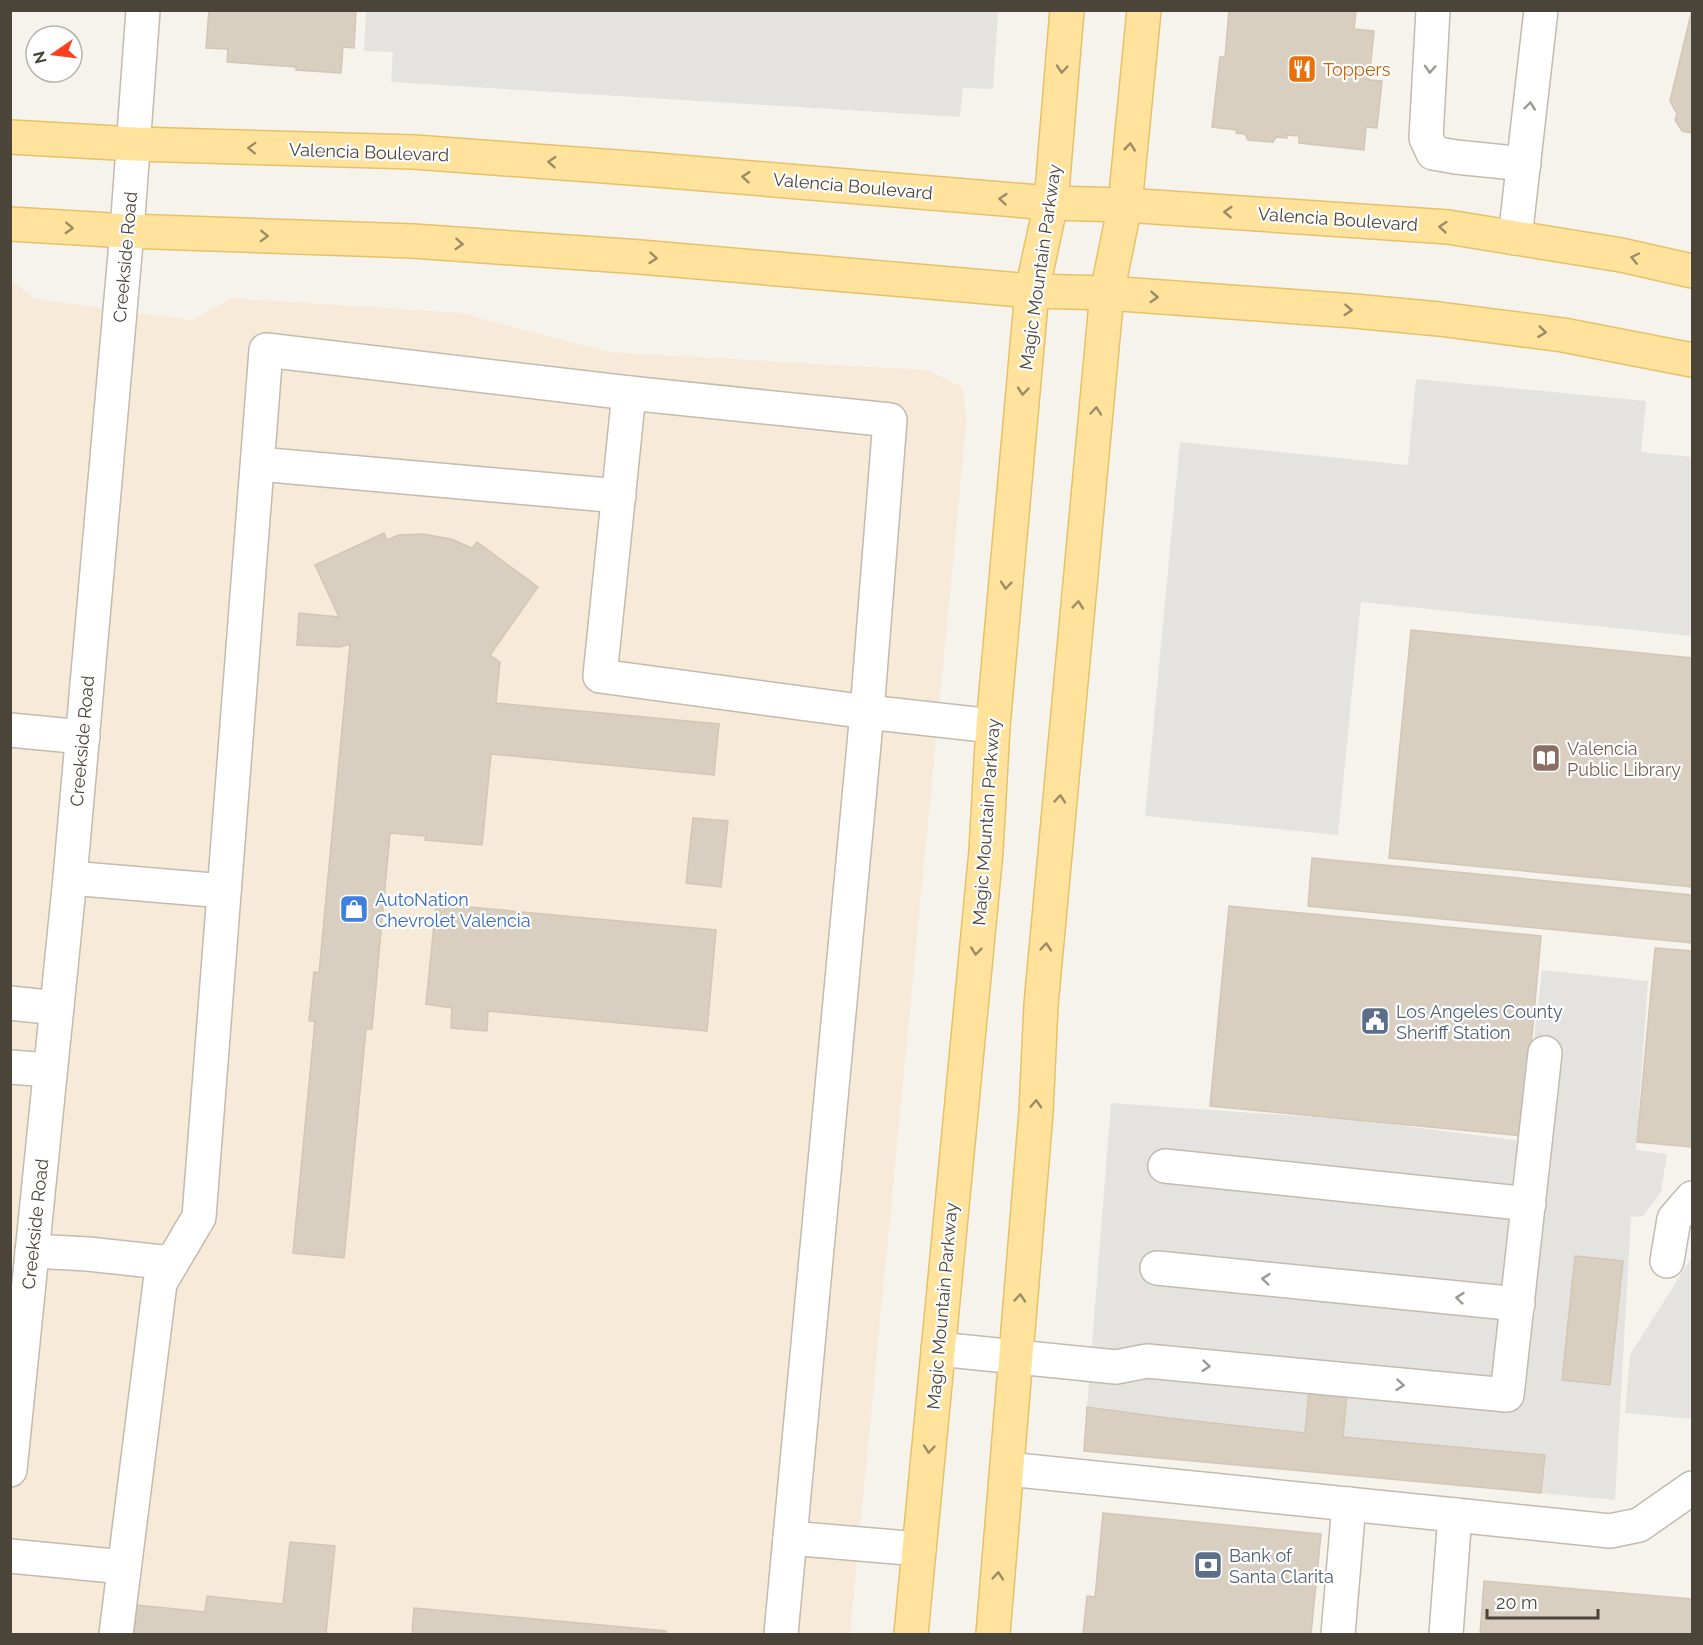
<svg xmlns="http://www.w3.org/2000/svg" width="1703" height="1645" font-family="Raleway,sans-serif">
  <rect width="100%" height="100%" fill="#f6f3ec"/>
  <path fill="#f7ead8" d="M10,283H15L35,299L192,320L232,298L461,313L608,352L927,370L962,387L967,417L850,1634H11Z"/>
  <g fill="#e5e3e0">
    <path d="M366,11H998L993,89L963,88L960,117L391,82L393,52L364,51Z"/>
    <path d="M1416,379L1646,401L1641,452L1692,457V636L1361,602L1338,835L1145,816L1180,442L1408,465Z"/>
    <path d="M1542,970L1648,981L1636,1150L1667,1154L1661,1192L1643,1216L1631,1217L1615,1500L1541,1493L1544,1455L1343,1437L1347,1383L1305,1433L1168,1418L1087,1407L1111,1103L1357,1120L1522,1141Z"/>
    <path d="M1692,1257V1419L1625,1413L1630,1355Z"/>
  </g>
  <g fill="#d8cfc1" stroke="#d3c7b4" stroke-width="1.5">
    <path d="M209,10H356L354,48L343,47L341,73L296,70V67L227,62L228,49L206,48Z"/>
    <path d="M1229,10H1356L1354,29L1374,31L1369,80L1382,81L1377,128L1366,127L1364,150L1299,143V136L1286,135L1287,138L1276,137L1273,142L1248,140L1245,134L1236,133L1237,130L1212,127L1220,57H1225Z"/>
    <path d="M1692,10V133L1682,131L1675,120L1677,114L1670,101Z"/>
    <path d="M384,533L387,540L399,535L423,534L451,539L472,548L477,542L538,587L490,655L500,662L496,703L719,724L714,775L491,754L482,845L425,840L426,836L390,833L372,1029H366L344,1258L293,1253L315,1021H309L314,972L319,973L350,644L340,647L297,645L299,613L339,617L315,565Z"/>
    <path d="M1411,630L1692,658V887L1389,858Z"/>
    <path d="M693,818L728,821L721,887L686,883Z"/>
    <path d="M1312,858L1692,895V943L1308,906Z"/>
    <path d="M436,904L716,930L707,1031L488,1011L487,1031L451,1028L452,1008L426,1004Z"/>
    <path d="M1229,906L1541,936L1523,1136L1210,1106Z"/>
    <path d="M1655,948L1692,951V1147L1637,1142Z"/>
    <path d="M1575,1256L1623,1261L1610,1385L1562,1380Z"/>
    <path d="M1310,1379L1348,1383L1343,1437L1545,1455L1541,1493L1084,1451L1087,1407L1168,1418L1305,1433Z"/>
    <path d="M1103,1513L1321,1534L1311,1634H1083L1087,1596L1095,1597Z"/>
    <path d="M290,1542L335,1546L326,1634H134L137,1605L205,1612L207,1596L283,1604Z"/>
    <path d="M1484,1581L1692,1599V1634H1480Z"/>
    <path d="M414,1608L666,1631V1634H412Z"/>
  </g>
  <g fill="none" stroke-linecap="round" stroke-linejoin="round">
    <g stroke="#c2bbae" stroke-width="36">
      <g id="minor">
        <path d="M1433,10L1426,138L1433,153L1456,157L1524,164"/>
        <path d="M1515,238L1541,10"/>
        <path d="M629,393L600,676L867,712L993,726"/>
        <path d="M258,464L619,496"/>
        <path d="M10,730L83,737"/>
        <path d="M70,878L224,891"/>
        <path d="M10,1003L57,1008"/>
        <path d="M10,1067L50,1070"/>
        <path d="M1165,1166L1529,1204"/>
        <path d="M32,1251L88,1254L171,1263"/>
        <path d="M1667,1261L1674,1219L1692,1198"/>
        <path d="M1157,1268L1518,1304"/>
        <path d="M938,1349L1116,1367L1147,1361L1507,1395L1545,1053"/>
        <path d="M1007,1469L1455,1515"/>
        <path d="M10,1470L70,878L127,231L143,10"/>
        <path d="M790,1538L919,1549"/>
        <path d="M10,1556L124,1567"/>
        <path d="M116,1634L160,1283L199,1217L266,350L629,393L890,420L867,712L781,1634"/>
        <path d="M1338,1634L1349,1504"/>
        <path d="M1446,1634L1455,1515L1610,1531L1639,1525L1692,1488"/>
      </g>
    </g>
    <g stroke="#e6c16a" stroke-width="36">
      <g id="major">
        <path d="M10,137L135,144L414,152L644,169L1051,203L1125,205L1448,227L1621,255L1692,271"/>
        <path d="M10,224L127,231L413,241L640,257L1032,291L1107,293L1354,311L1439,319L1563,335L1692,360"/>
        <path d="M911,1634L986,851L993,726L1032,291L1051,203L1067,10"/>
        <path d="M993,1634L1036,1112L1041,1005L1107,293L1125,205L1144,10"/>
      </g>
    </g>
    <use href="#minor" stroke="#fff" stroke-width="33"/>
    <use href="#major" stroke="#ffe39c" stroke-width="33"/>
  </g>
  <defs><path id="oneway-chevron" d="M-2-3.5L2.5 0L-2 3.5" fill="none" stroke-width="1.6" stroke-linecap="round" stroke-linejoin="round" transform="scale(1.5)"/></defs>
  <g stroke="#9c8c66">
    <use href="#oneway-chevron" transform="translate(1062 69) rotate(95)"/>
    <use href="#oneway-chevron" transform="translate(1130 147) rotate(-84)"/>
    <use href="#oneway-chevron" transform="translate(252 148) rotate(-178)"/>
    <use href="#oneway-chevron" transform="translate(552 162) rotate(-176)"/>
    <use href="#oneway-chevron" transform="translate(746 177) rotate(-175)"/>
    <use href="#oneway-chevron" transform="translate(1003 199) rotate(-175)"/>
    <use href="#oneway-chevron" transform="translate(1228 212) rotate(-176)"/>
    <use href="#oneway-chevron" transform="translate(1443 227) rotate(-175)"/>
    <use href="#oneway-chevron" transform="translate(69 228) rotate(3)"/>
    <use href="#oneway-chevron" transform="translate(264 236) rotate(2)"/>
    <use href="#oneway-chevron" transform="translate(459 244) rotate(4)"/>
    <use href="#oneway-chevron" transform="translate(653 258) rotate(5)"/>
    <use href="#oneway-chevron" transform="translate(1635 258) rotate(-168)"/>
    <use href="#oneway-chevron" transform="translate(1154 297) rotate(4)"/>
    <use href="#oneway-chevron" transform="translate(1348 310) rotate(4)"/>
    <use href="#oneway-chevron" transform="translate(1542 332) rotate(7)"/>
    <use href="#oneway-chevron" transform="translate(1023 391) rotate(95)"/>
    <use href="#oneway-chevron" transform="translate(1096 411) rotate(-85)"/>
    <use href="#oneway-chevron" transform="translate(1006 585) rotate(95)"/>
    <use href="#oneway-chevron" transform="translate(1078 605) rotate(-85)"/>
    <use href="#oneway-chevron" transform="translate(1060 799) rotate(-85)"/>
    <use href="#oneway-chevron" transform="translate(1046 947) rotate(-85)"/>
    <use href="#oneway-chevron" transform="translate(976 951) rotate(96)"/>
    <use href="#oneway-chevron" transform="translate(1036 1104) rotate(-87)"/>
    <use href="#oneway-chevron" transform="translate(1020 1298) rotate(-85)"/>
    <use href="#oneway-chevron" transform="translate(929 1449) rotate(95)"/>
    <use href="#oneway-chevron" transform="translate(998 1576) rotate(-85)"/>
  </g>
  <g stroke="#9c9892">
    <use href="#oneway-chevron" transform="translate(1430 69) rotate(93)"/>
    <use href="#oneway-chevron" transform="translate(1530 106) rotate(-84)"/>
    <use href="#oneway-chevron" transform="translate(1266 1279) rotate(-174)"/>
    <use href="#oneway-chevron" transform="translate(1460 1298) rotate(-174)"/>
    <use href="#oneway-chevron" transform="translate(1206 1366) rotate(5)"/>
    <use href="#oneway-chevron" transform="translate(1400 1385) rotate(5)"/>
  </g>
  <defs>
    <g id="restaurant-square" transform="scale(1.5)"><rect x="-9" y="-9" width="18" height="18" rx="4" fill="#e8710a" stroke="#fff"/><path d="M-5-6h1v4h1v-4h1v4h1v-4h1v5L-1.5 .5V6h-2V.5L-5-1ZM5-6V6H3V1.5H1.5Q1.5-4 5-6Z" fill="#fff"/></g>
    <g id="library-square" transform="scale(1.5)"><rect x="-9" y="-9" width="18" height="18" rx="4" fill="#8d6e63" stroke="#fff"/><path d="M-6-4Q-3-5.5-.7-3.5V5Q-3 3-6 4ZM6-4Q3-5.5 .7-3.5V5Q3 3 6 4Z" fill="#fff"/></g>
    <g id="shop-square" transform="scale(1.5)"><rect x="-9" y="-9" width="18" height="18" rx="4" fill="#3f7fe0" stroke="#fff"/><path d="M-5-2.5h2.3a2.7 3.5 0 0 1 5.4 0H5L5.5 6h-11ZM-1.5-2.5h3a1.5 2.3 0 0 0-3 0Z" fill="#fff"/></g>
    <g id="civic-square" transform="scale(1.5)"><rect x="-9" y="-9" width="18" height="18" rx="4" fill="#5c6f8a" stroke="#fff"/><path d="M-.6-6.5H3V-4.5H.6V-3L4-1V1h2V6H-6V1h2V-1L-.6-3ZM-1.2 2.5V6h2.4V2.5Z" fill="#fff"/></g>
    <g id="bank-square" transform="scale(1.5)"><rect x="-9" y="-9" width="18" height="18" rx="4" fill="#5c6f8a" stroke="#fff"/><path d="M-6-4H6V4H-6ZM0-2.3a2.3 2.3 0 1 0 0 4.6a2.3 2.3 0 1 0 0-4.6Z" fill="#fff"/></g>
  </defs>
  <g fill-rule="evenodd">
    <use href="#restaurant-square" x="1302" y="69"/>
    <use href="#library-square" x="1546" y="758"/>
    <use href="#shop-square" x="354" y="909"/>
    <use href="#civic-square" x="1375" y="1021"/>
    <use href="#bank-square" x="1208" y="1565"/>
  </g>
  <g text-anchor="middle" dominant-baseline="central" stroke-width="4.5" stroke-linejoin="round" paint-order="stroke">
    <g font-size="18" fill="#c56008" stroke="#fff" text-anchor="start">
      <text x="1323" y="69">Toppers</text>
    </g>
    <g font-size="18" fill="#4b4439" stroke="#fff">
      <text transform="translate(369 152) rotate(2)">Valencia Boulevard</text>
      <text transform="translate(853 186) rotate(5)">Valencia Boulevard</text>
      <text transform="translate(1338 219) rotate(4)">Valencia Boulevard</text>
      <text transform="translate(125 257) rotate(-85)">Creekside Road</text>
      <text transform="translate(1040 267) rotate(-82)">Magic Mountain Parkway</text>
      <text transform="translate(82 741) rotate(-85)">Creekside Road</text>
      <text transform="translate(986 822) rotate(-86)">Magic Mountain Parkway</text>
      <text transform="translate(35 1224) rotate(-84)">Creekside Road</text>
      <text transform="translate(942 1306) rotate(-85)">Magic Mountain Parkway</text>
    </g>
    <g font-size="18" fill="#785e54" stroke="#fff" text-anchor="start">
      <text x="1567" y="748">Valencia<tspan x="1567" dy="21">Public Library</tspan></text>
    </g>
    <g font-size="18" fill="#366cbe" stroke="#fff" text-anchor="start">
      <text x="375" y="899">AutoNation<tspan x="375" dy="21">Chevrolet Valencia</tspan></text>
    </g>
    <g font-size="18" fill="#4e5e75" stroke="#fff" text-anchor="start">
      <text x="1396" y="1011">Los Angeles County<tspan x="1396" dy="21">Sheriff Station</tspan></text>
      <text x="1229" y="1555">Bank of<tspan x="1229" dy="21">Santa Clarita</tspan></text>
    </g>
  </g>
  <rect width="1703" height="1645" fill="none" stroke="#4b4439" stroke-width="24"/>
  <g transform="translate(54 54) rotate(256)"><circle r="28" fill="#ffffff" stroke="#b7b4b0" stroke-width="1.5"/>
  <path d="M0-4.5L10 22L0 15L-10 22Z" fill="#fc3f1d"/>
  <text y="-9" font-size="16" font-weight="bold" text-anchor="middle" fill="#4b4439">N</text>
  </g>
  <path d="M1487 1609v9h111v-9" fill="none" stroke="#4b4439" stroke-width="3"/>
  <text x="1496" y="1609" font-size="18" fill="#4b4439" stroke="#ffffff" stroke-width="4.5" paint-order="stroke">20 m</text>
</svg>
